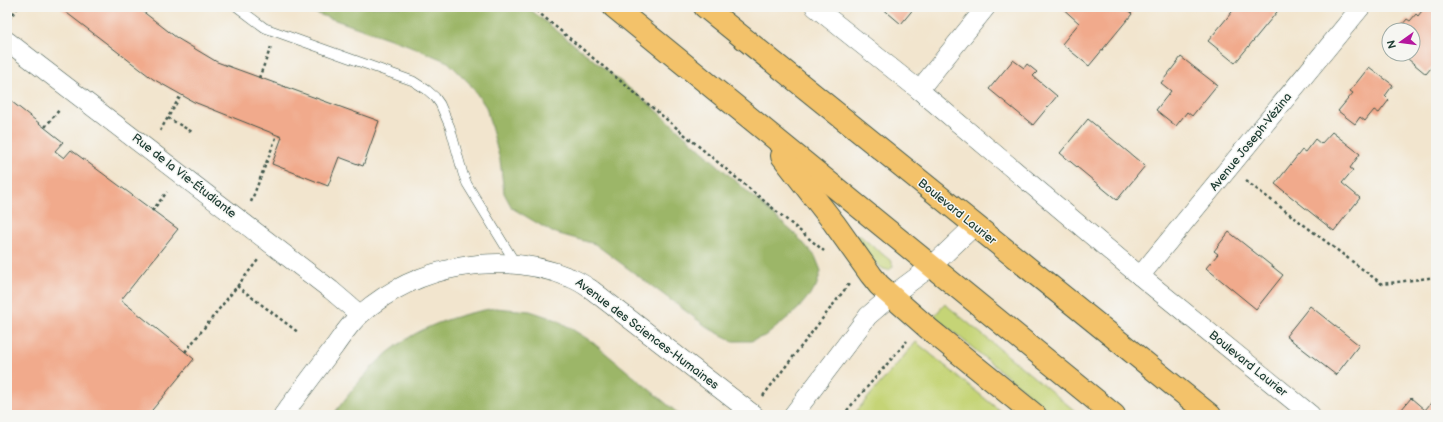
<svg xmlns="http://www.w3.org/2000/svg" width="1443" height="422" font-family="'Balsamiq Sans',sans-serif">
  <rect width="100%" height="100%" fill="#f6f6f2"/>
  <filter id="ink" filterUnits="userSpaceOnUse"><feTurbulence type="fractalNoise" baseFrequency=".025" numOctaves="2"/><feDisplacementMap in="SourceGraphic" scale="8" xChannelSelector="R" yChannelSelector="G"/><feConvolveMatrix kernelMatrix="1 2 1 2 8 2 1 2 1" color-interpolation-filters="sRGB"/></filter>
  <filter id="wash" filterUnits="userSpaceOnUse"><feTurbulence type="fractalNoise" baseFrequency=".012" numOctaves="4" result="noise"/><feDisplacementMap in="SourceGraphic" scale="16" xChannelSelector="R" yChannelSelector="G"/><feGaussianBlur stdDeviation="0.9" result="paint"/><feColorMatrix in="noise" values="0 0 0 0 0 0 0 0 0 0 0 0 0 0 0 0 0 1.4 0 .05"/><feComposite in="paint" operator="in"/></filter>
  <g filter="url(#wash)">
    <rect width="100%" height="100%" fill="#f2e5ce"/>
    <g fill="#c5d476" stroke="#728855">
      <path d="M859,235L891,261L893,266C884,282 861,244 856,237Z"/>
      <path d="M945,304L1080,415H1054L934,316Z"/>
      <path d="M916,342L1005,415H853Z"/>
    </g>
    <g fill="#9cb667" stroke="#5e7a4e">
      <path d="M288,7H527L654,108L797,236L815,256L821,271L816,287L798,309L767,335L751,341H733L710,329L595,244L552,232L512,208L504,193L500,160L486,107L470,84L448,62L408,45L315,13Z"/>
      <path d="M495,308L530,311L557,320L591,341L680,415H333C352,390 372,363 398,345C426,324 461,314 495,308Z"/>
    </g>
    <g id="blocks">
      <g fill="#f1aa8c">
        <path d="M59,7H137L177,38L217,62L379,121L363,166L339,157L328,186L272,164L282,137L194,102L153,79Z"/>
        <path d="M881,7H915L901,24Z"/>
        <path d="M1061,7H1124L1132,14L1089,66L1062,44L1079,23Z"/>
        <path d="M1236,7H1281L1235,63L1208,41Z"/>
        <path d="M1425,7H1436V55L1432,60L1436,62L1426,74L1402,54H1413V30H1398L1407,19L1410,21L1416,14L1418,16Z"/>
        <path d="M1181,57L1217,85L1192,116L1187,112L1176,126L1156,110L1171,91L1161,83Z"/>
        <path d="M1013,60L1024,68L1027,64L1037,72L1033,76L1057,96L1033,125L989,89Z"/>
        <path d="M1369,67L1393,85L1385,96L1389,100L1379,113L1374,110L1365,121L1360,117L1355,124L1338,111L1353,93L1350,91Z"/>
        <path d="M7,98L63,142L55,151L64,158L71,150L178,229L121,300L194,359L148,415H7Z"/>
        <path d="M1088,119L1145,166L1117,200L1060,153Z"/>
        <path d="M1332,132L1360,154L1350,168L1353,170L1342,183L1360,198L1334,231L1275,184L1302,150L1305,152L1315,139L1321,144Z"/>
        <path d="M1229,232L1283,275L1256,309L1206,268L1218,254L1214,251Z"/>
        <path d="M1310,306L1359,345L1336,375L1286,336Z"/>
        <path d="M1436,397V415H1397L1411,398L1425,410Z"/>
      </g>
    </g>
  </g>
  <g filter="url(#ink)">
    <use href="#blocks" fill-opacity="0" stroke="#3f564b" stroke-width="1"/>
    <g fill="none" stroke-linecap="round" stroke-linejoin="round">
      <g stroke="#3f564b" stroke-width="10">
        <path id="service" d="M237,7L265,28L413,81L427,90L435,97L440,104L450,127L463,174L467,184L516,264"/>
      </g>
      <g stroke="#3f564b" stroke-width="20">
        <g id="minor">
          <path d="M815,7L919,90L1140,276L1311,415"/>
          <path d="M7,41L331,290L359,314"/>
          <path d="M919,90L986,7"/>
          <path d="M1140,276L1361,7"/>
          <path d="M283,415C300,392 317,370 334,347C342,336 350,323 361,314C417,265 502,249 571,278C579,281 586,286 592,290L754,415"/>
          <path d="M793,415L868,316L891,296L932,266L974,226"/>
        </g>
      </g>
      <g stroke="#3f564b" stroke-width="24">
        <g id="primary">
          <path d="M614,7L1114,415"/>
          <path d="M705,7L1210,415"/>
          <path d="M782,156L834,223L871,275L879,285L929,329L1035,415"/>
        </g>
      </g>
      <g stroke="#3f564b" stroke-width="2.5" stroke-dasharray="3 3" stroke-linecap="butt">
        <path d="M532,7L824,251"/>
        <path d="M7,11L10,7"/>
        <path d="M9,19L18,7"/>
        <path d="M259,78L271,47"/>
        <path d="M168,118L194,133"/>
        <path d="M45,127L60,109"/>
        <path d="M160,131L181,95"/>
        <path d="M1246,181L1382,284L1436,277"/>
        <path d="M251,202L277,135"/>
        <path d="M152,211L167,192"/>
        <path d="M237,286L299,333"/>
        <path d="M185,352L258,260"/>
        <path d="M763,396L849,284"/>
        <path d="M843,415L907,341"/>
      </g>
      <use href="#service" stroke="#fff" stroke-width="9"/>
      <use href="#minor" stroke="#fff" stroke-width="19"/>
      <use href="#primary" stroke="#f3c26a" stroke-width="22"/>
    </g>
  </g>
  <g text-anchor="middle" dominant-baseline="central" stroke-width="3" stroke-linejoin="round" paint-order="stroke">
    <g font-size="12" fill="#1f3d34" stroke="#f6f6f2">
      <text transform="translate(1251 142) rotate(-51)">Avenue Joseph-Vézina</text>
      <text transform="translate(184 176) rotate(38)">Rue de la Vie-Étudiante</text>
      <text transform="translate(957 212) rotate(39)">Boulevard Laurier</text>
      <text transform="translate(647 334) rotate(37)">Avenue des Sciences-Humaines</text>
      <text transform="translate(1248 364) rotate(39)">Boulevard Laurier</text>
    </g>
  </g>
  <rect width="1443" height="422" fill="none" stroke="#f6f6f2" stroke-width="24"/>
  <g transform="translate(1401 42) rotate(256)"><circle r="19" fill="#f6f6f2" stroke="#a0aca6"/>
  <path d="M0-3L7 15L0 10L-7 15Z" fill="#b5179e"/>
  <text y="-6" font-size="11" font-weight="bold" text-anchor="middle" fill="#1f3d34">N</text>
  </g>
</svg>
